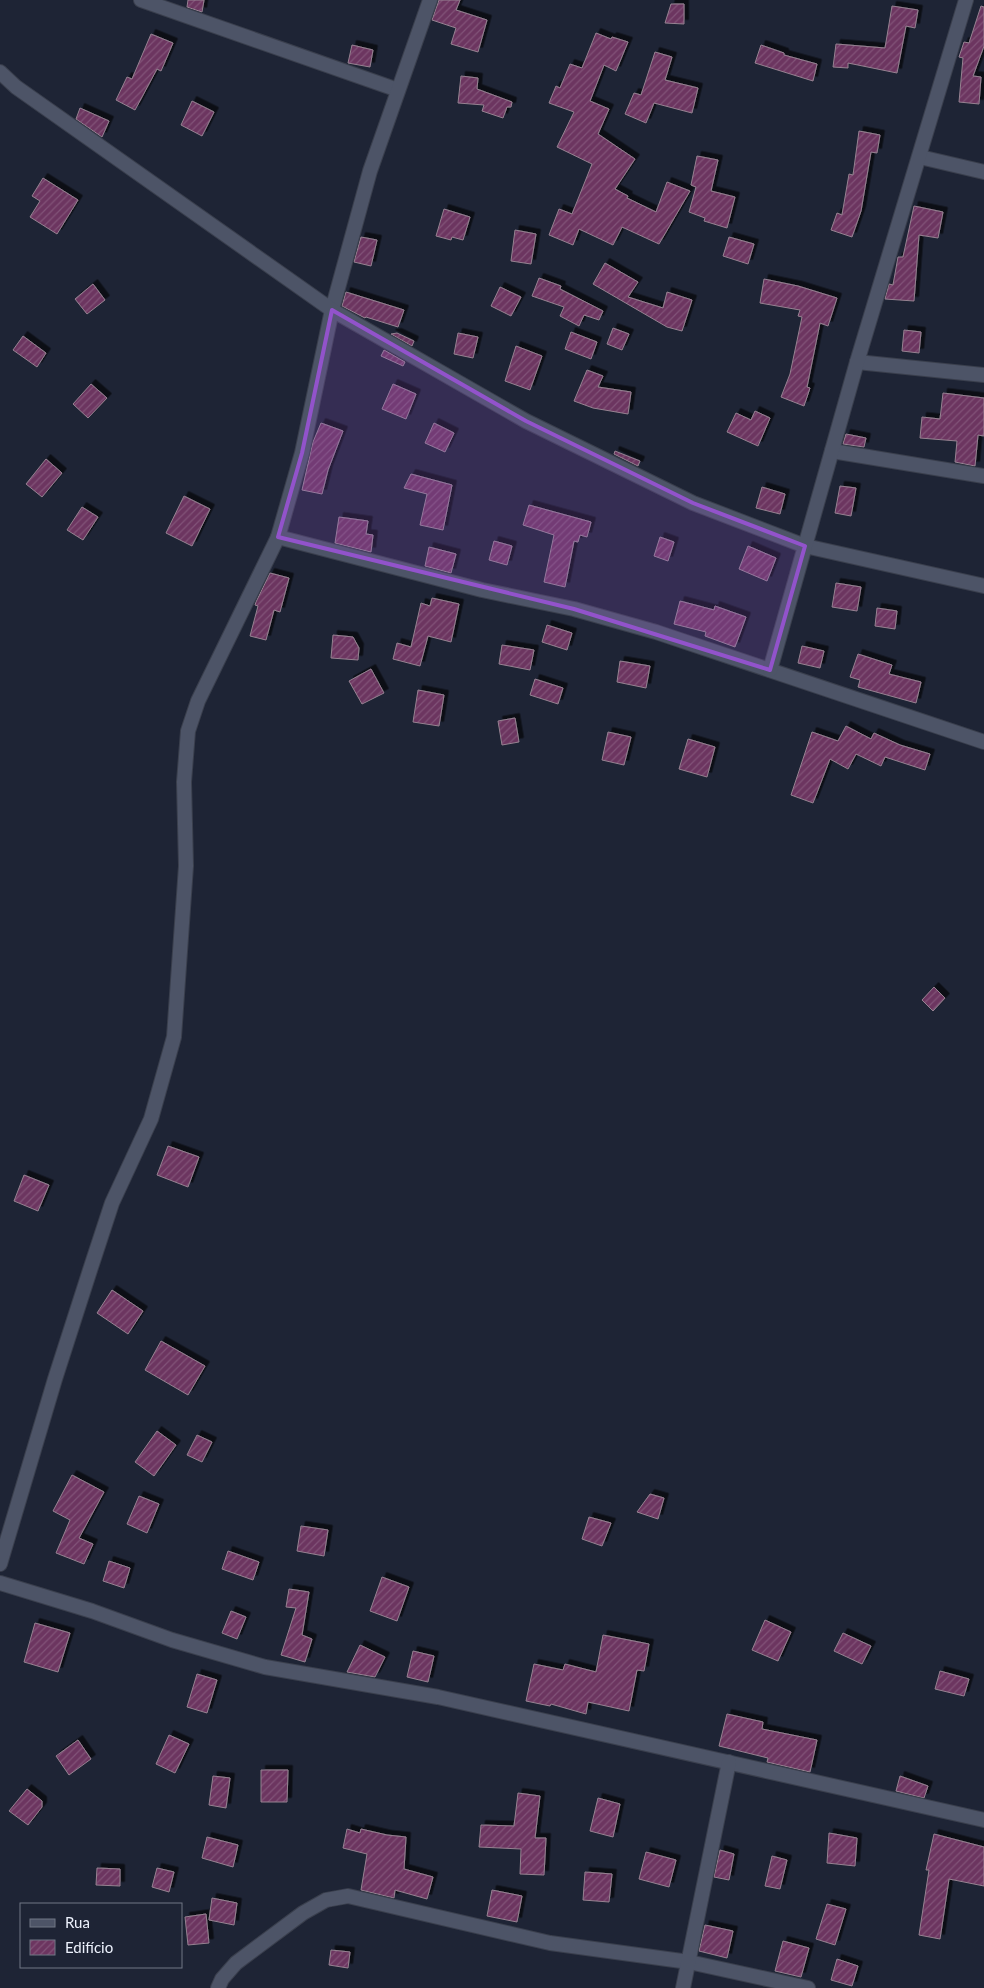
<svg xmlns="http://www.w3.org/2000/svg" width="984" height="1988" font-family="Lato,sans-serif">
  <defs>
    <pattern id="building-hatch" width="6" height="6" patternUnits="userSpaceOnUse" patternTransform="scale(1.25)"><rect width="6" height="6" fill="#6c3560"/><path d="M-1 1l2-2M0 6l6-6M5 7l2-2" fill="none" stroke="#815378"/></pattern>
    <filter id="shadow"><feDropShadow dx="4.5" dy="-4.5" stdDeviation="0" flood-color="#0009"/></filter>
  </defs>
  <rect width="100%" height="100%" fill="#1e2435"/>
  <g fill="url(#building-hatch)" stroke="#968291" filter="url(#shadow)">
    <path d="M188,0H204L202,12L187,7Z"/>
    <path d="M439,0H460L456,10L487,20L478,52L451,44L456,28L432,20Z"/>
    <path d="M671,4H684V24L665,23Z"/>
    <path d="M892,6L918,10L915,28L906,26L897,73L848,63V68L833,67L836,44L885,48Z"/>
    <path d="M981,6L984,7V46L973,76L981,77L979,104L959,102L963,58L959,57L964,42L969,43Z"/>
    <path d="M596,33L611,39L612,37L628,42L616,71L604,65L590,101L609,109L598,134L635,159L615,189L628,196L627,198L656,212L667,182L690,191L659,244L622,227L613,245L579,229L573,245L549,235L559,209L572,214L592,164L557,147L574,112L549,103L556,86L560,88L570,64L582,68Z"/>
    <path d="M151,34L173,43L161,71L157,69L135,110L116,100L127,77L132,79Z"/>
    <path d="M352,45L373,50L370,67L348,63Z"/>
    <path d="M761,45L784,53V55L817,64L813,81L755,63Z"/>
    <path d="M655,52L672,57L665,80L698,88L692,113L654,103L646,123L625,114L634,93L641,95Z"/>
    <path d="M461,76L478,78L477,89L512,102L511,107H507L503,118L482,111L484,105L458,103Z"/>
    <path d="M192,101L214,112L202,136L181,125Z"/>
    <path d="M80,108L109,121L102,137L76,119Z"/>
    <path d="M859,131L880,135L877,153L871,152L861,211L852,237L831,230L837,213L842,215L849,174L853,175Z"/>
    <path d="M697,156L718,160L711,191L735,197L727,228L704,221L705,218L689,212L696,187L691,185Z"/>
    <path d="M43,178L78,200L57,234L30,217L40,201L32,196Z"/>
    <path d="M914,206L943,212L938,238L919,235L914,301L885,299L889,284L893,285L898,257H903Z"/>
    <path d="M444,209L470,217L463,240L452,237L451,240L436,236Z"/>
    <path d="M515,230L536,234L531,264L511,261Z"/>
    <path d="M361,237L377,240L371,266L354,262Z"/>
    <path d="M729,237L754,244L748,264L723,256Z"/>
    <path d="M605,263L638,282L628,297L663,308L667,292L692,300L682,331L667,327L593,284Z"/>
    <path d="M539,278L561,286L560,289L603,311L599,320L584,315L579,326L560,316L564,307L532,296Z"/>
    <path d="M764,279L798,286L837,298L828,326L820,323L807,387L810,388L804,406L781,397L790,374L802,317L798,316L800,310L760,303Z"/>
    <path d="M93,284L105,300L87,314L75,299Z"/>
    <path d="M500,287L521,297L511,316L491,306Z"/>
    <path d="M346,292L404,310L398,327L366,317L365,318L363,317L342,306Z"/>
    <path d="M613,328L629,334L622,350L607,344Z"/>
    <path d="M904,330L921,332L919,353L902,351Z"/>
    <path d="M571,332L597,342L591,359L565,349Z"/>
    <path d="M397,333L414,341L412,346L391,334Z"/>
    <path d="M458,333L478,337L473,358L454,354Z"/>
    <path d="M23,336L46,353L37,367L13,350Z"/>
    <path d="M516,346L542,356L530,390L505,381Z"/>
    <path d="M384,350L405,362L403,366L381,356Z"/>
    <path d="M587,370L603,376L598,387L631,392L628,414L593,408L574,401Z"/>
    <path d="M91,384L107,398L88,418L73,404Z"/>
    <path d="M393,384L416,394L406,419L382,409Z"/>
    <path d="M943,393L984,398V436L978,435L975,466L955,462L957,441L920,438L922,417L940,419Z"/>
    <path d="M755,411L770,418L758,446L727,432L736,413L751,420Z"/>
    <path d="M321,423L343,431L328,470L322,494L302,490L313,442Z"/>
    <path d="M434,423L454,433L445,452L425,443Z"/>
    <path d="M846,434L866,438L864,447L843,444Z"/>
    <path d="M615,451L640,461L638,466L614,454Z"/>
    <path d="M46,459L62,473L42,497L26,484Z"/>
    <path d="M411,474L452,485L443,530L420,525L427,494L404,488Z"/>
    <path d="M840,486L856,488L851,516L835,513Z"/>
    <path d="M762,487L785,494L780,514L756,508Z"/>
    <path d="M184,496L210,509L192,546L166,533Z"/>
    <path d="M529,505L591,522L587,537L580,535L578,542L574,541L565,587L544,582L554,535L523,525Z"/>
    <path d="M82,507L98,517L83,540L67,530Z"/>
    <path d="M339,517L368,521L366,534L373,535L371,552L335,543Z"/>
    <path d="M660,537L674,542L668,561L654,556Z"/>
    <path d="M494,541L512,546L507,565L489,560Z"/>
    <path d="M748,546L776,558L767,581L739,569Z"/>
    <path d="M429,547L456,554L451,573L425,566Z"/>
    <path d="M270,573L289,578L280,612L274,610L266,640L250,636L258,606L255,605L256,602Z"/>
    <path d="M836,583L861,587L857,611L832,607Z"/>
    <path d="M432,598L459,604L451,642L428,636L420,666L393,659L397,643L411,647L421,603L430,606Z"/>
    <path d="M680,601L714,610L715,606L746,617L735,647L705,636L706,632L674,624Z"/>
    <path d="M877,608L897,611L895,629L875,626Z"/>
    <path d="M547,625L572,633L567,650L542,642Z"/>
    <path d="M333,635L353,637L359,648L358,660L331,658Z"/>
    <path d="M502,645L534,650L530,670L499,664Z"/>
    <path d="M802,646L824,651L820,668L798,663Z"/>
    <path d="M858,654L892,665L889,674L921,682L916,703L858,687L860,680L850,677Z"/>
    <path d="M620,661L650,666L646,688L617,682Z"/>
    <path d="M371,669L384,693L362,704L349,681Z"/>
    <path d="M535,679L563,688L558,704L530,695Z"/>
    <path d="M418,690L444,695L439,726L413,722Z"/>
    <path d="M515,718L519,742L502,745L498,721Z"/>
    <path d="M846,726L871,739L874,733L900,745L930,754L925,770L885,757L881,766L856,754L848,769L830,759L813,803L791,795L812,732L838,741Z"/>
    <path d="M608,732L631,737L624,765L602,760Z"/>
    <path d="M688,739L715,747L707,777L679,769Z"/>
    <path d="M934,987L945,998L933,1011L922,1000Z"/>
    <path d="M168,1146L199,1157L188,1187L157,1175Z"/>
    <path d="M24,1175L49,1185L38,1211L14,1201Z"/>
    <path d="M112,1290L143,1311L128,1334L97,1313Z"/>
    <path d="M161,1341L205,1366L188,1395L145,1370Z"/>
    <path d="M157,1431L176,1445L154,1476L135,1462Z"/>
    <path d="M197,1435L212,1442L202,1462L187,1455Z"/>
    <path d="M72,1475L104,1492L79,1538L93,1544L84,1564L56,1553L70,1520L53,1511Z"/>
    <path d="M650,1494L664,1498L658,1519L637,1512Z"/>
    <path d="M139,1496L159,1504L147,1533L127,1524Z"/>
    <path d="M589,1517L611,1523L602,1546L582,1539Z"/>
    <path d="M301,1526L328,1530L324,1556L297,1551Z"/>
    <path d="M228,1551L259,1562L253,1580L222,1569Z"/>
    <path d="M109,1561L130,1568L124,1588L103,1581Z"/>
    <path d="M382,1577L409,1587L397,1621L370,1611Z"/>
    <path d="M289,1589L309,1592L302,1635L312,1639L305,1662L281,1655L296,1608L286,1607Z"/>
    <path d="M231,1611L246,1617L237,1639L222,1633Z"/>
    <path d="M765,1620L791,1632L778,1661L752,1650Z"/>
    <path d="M35,1623L70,1633L58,1672L24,1662Z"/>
    <path d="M843,1633L871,1646L862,1664L834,1651Z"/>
    <path d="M603,1635L649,1644L644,1671L637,1670L629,1711L588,1702L586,1714L551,1704L550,1706L526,1701L534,1664L563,1670L565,1664L596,1672Z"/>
    <path d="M360,1645L385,1657L375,1677L347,1672Z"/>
    <path d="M413,1651L434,1656L428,1682L407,1677Z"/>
    <path d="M940,1671L969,1679L964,1696L935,1689Z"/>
    <path d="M197,1674L217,1680L207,1713L187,1707Z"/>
    <path d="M727,1714L763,1722L762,1729L817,1740L810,1772L767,1762L768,1758L719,1746Z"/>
    <path d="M169,1735L189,1744L175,1773L156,1764Z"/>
    <path d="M78,1740L91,1759L69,1775L56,1756Z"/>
    <path d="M261,1770H288L287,1802H261Z"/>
    <path d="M213,1776L230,1778L226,1808L209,1805Z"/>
    <path d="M900,1776L928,1786L924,1798L896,1791Z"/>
    <path d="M27,1789L42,1801V1807L28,1825L9,1811Z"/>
    <path d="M518,1793L540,1796L535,1838H546L544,1875L520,1874L521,1849L479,1847L481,1825L514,1826Z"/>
    <path d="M598,1798L620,1804L613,1837L590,1831Z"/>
    <path d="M347,1829L360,1833L361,1829L387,1835L406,1837L404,1869L433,1877L427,1899L395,1890L394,1898L361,1890L367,1854L343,1848Z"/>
    <path d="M829,1833L857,1838L855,1866L827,1863Z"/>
    <path d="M934,1834L984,1847V1886L949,1879L940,1939L919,1935L929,1870H926Z"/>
    <path d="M207,1837L238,1845L233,1867L202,1858Z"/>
    <path d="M720,1850L734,1854L729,1880L714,1877Z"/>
    <path d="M646,1852L676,1860L669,1887L639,1879Z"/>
    <path d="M772,1856L787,1860L780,1889L765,1886Z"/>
    <path d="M97,1868L120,1869V1886L96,1885Z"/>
    <path d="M157,1868L174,1872L169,1892L152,1887Z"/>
    <path d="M585,1872L612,1874L609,1902L583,1900Z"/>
    <path d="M492,1890L522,1896L517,1922L487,1916Z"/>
    <path d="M212,1898L237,1903L234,1925L209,1920Z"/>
    <path d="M827,1904L846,1909L835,1945L816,1939Z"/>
    <path d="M206,1914L209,1943L188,1945L185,1917Z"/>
    <path d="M705,1925L733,1931L727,1958L699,1951Z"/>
    <path d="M783,1941L809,1948L801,1977L775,1971Z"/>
    <path d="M331,1950L350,1952L348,1968L329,1965Z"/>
    <path d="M837,1959L858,1966L852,1986L831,1980Z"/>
  </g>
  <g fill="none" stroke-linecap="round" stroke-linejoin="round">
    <g stroke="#3a3f4d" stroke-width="16">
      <g id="minor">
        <path d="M141,0L398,90"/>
        <path d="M430,0L370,171L332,310L302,453L278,537L482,590L574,609L656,632L984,742"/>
        <path d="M0,72L16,87L332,310L526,421L693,503L805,546L984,586"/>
        <path d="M920,157L984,172"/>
        <path d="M857,362L984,375"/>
        <path d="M832,451L984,476"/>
        <path d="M770,670L857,362L966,0"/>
        <path d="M0,1564L55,1379L91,1267L112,1203L151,1119L174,1037L186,866L184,782L188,731L198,701L278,537"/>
        <path d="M0,1583L92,1611L172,1640L265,1667L438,1697L984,1820"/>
        <path d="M218,1988L222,1979L236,1963L303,1913L326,1900L348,1896L550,1943L689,1962L808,1988"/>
        <path d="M683,1988L729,1762"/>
      </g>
    </g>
    <use href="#minor" stroke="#4d5467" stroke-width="14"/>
  </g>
  <path fill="#9253cb" fill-opacity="0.2" stroke="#9253cb" stroke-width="4" stroke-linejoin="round" d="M332,310L526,421L693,503L805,546L770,670L574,609L278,537L302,453Z"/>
  <rect x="20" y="1903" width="162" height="65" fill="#1e2435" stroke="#707685"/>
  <rect x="30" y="1919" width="25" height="8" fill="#4d5467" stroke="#707685"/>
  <text x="65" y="1928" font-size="15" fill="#ecf1fc">Rua</text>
  <rect x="30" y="1940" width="25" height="15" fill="url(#building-hatch)" stroke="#707685"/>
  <text x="65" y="1953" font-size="15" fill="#ecf1fc">Edifício</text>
</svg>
